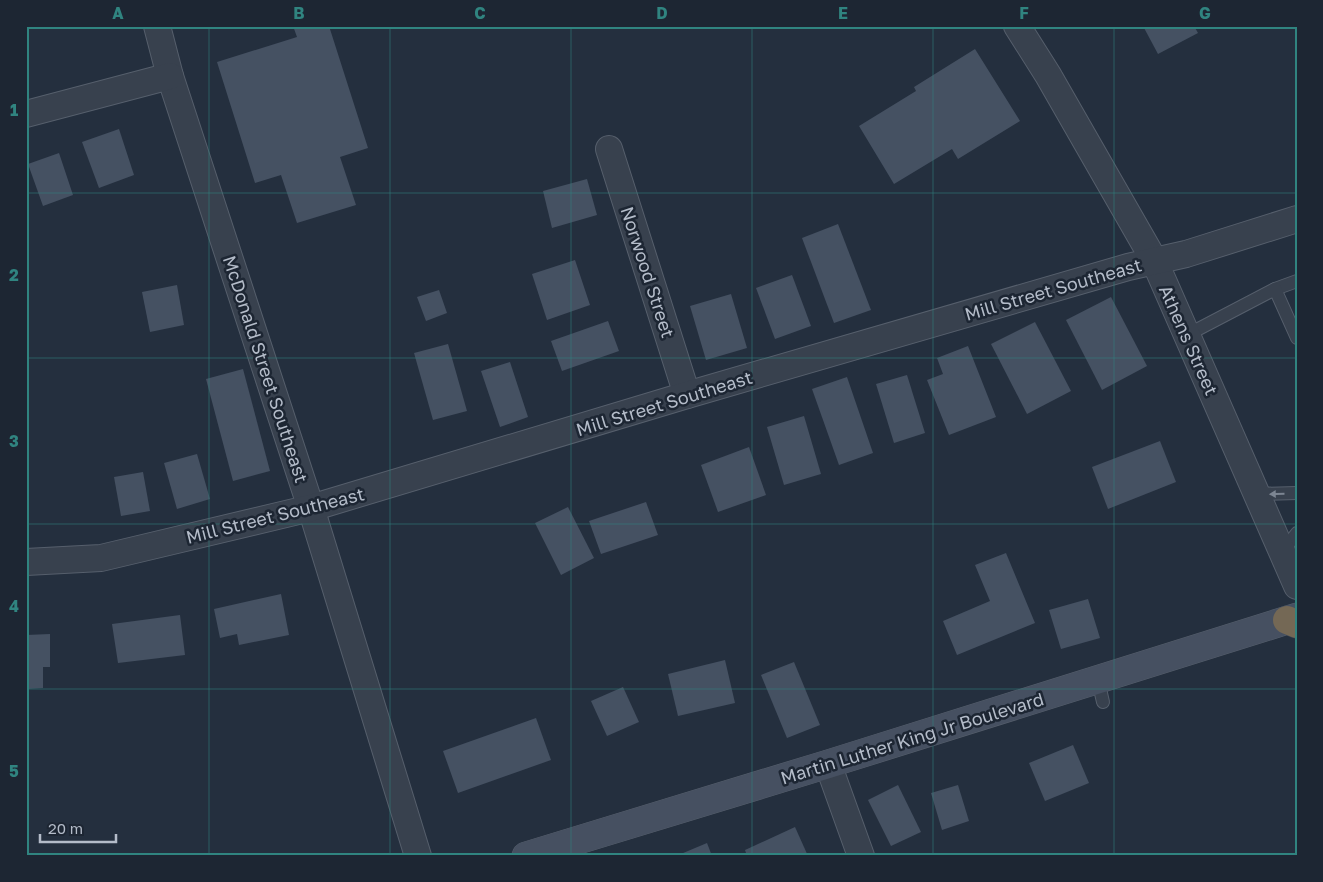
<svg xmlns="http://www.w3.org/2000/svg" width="1323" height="882" font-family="'Golos Text',sans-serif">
  <rect width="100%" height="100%" fill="#242f3e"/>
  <g fill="#455162">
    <path d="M293,26H329L368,148L340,157L356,205L297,223L281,175L255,183L217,62L297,37Z"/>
    <path d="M1143,26H1194L1198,33L1158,54Z"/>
    <path d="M975,49L1020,121L958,159L952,149L894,184L859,126L916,91L914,87Z"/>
    <path d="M119,129L134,175L99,188L82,142Z"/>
    <path d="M59,153L73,195L43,206L28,164Z"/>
    <path d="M587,179L597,215L552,228L543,191Z"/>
    <path d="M838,224L871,310L834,323L802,238Z"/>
    <path d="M575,260L590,305L547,320L532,274Z"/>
    <path d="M792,275L811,326L775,339L756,288Z"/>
    <path d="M177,285L184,325L150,332L142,292Z"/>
    <path d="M439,290L447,313L426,321L417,297Z"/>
    <path d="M731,294L747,348L706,360L690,306Z"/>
    <path d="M1111,297L1147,366L1102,390L1066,320Z"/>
    <path d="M608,321L619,351L562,371L551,341Z"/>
    <path d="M1035,322L1071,391L1027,414L991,344Z"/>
    <path d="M448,344L467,411L433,420L414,353Z"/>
    <path d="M968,346L996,417L949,435L927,380L943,374L937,358Z"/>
    <path d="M510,362L528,417L500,427L481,371Z"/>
    <path d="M243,369L270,471L233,481L206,379Z"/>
    <path d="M907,375L925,433L894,443L876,384Z"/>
    <path d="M847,377L873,453L839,465L812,389Z"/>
    <path d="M804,416L821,474L784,485L767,427Z"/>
    <path d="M1160,441L1176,482L1108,509L1092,467Z"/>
    <path d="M749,447L766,495L718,512L701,465Z"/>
    <path d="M197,454L210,499L177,509L164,463Z"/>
    <path d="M143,472L150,511L121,516L114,477Z"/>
    <path d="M646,502L658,535L601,554L589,521Z"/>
    <path d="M568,507L594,558L561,575L535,523Z"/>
    <path d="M1006,553L1035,623L957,655L943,621L990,601L975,565Z"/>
    <path d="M281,594L289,635L239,645L237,634L220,638L214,609Z"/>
    <path d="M1088,599L1100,638L1061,649L1049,610Z"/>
    <path d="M180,615L185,655L118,663L112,624Z"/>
    <path d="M50,634V667H43V688L26,689V635Z"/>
    <path d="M725,660L735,703L678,716L668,674Z"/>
    <path d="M794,662L820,725L787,738L761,675Z"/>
    <path d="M623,687L639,722L607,736L591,701Z"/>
    <path d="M536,718L551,760L458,793L443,751Z"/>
    <path d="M1073,745L1089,783L1045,801L1029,763Z"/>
    <path d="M898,785L921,832L891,846L868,800Z"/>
    <path d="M958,785L969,821L942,830L931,793Z"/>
    <path d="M795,827L808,856H747L745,850Z"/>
    <path d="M707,843L712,856H676Z"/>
  </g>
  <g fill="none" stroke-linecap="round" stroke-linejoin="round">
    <g stroke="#565f6c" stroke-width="14">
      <g id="lane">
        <path d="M1275,289L1297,281"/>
        <path d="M1187,335L1275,289L1297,338"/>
        <path d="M1257,494L1297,493"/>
        <path d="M1282,552L1297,533"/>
        <path d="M1098,680L1103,702"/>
      </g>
    </g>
    <g stroke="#565f6c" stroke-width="28">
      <g id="street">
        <path d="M157,26L170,76L311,508L418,856"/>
        <path d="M1017,26L1048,75L1154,260L1297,586"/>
        <path d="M26,114L170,76"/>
        <path d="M609,149L687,395"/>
        <path d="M26,562L101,558L311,508L687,395L1128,267L1186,254L1297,219"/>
        <path d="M828,764L861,856"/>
      </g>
    </g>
    <g stroke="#565f6c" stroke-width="29">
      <path id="secondary" d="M526,856L828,764L1297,617"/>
    </g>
    <g stroke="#434c59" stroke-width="29">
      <path id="highway" d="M1287,620L1297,624"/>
    </g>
    <use href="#lane" stroke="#38414e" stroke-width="12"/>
    <use href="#street" stroke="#38414e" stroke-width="26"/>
    <use href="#secondary" stroke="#465061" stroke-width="28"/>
    <use href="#highway" stroke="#746855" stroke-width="28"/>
  </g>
  <defs><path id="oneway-solid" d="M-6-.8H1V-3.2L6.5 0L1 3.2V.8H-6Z" transform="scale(1.25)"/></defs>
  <use fill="#7c8592" href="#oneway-solid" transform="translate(1277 494) rotate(179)"/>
  <path fill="none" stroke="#308480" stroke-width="1" stroke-opacity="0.55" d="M209,26V856M390,26V856M571,26V856M752,26V856M933,26V856M1114,26V856M26,193H1297M26,358H1297M26,524H1297M26,689H1297"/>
  <g text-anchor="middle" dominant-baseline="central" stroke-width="5" stroke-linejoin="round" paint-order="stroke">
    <g font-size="18" fill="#b4bcc9" stroke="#1d2633">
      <text transform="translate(648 272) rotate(72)">Norwood Street</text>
      <text transform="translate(1053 289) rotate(-16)">Mill Street Southeast</text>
      <text transform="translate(1189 340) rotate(66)">Athens Street</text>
      <text transform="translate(266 369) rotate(72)">McDonald Street Southeast</text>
      <text transform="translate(664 403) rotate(-17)">Mill Street Southeast</text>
      <text transform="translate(275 515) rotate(-14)">Mill Street Southeast</text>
      <text transform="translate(912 738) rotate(-17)">Martin Luther King Jr Boulevard</text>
    </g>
  </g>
  <rect width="1323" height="882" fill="none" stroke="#1d2633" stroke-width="55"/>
  <path d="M40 834v8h76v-8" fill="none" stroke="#b4bcc9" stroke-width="2.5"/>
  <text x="48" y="834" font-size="15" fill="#b4bcc9" stroke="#1d2633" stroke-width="4" paint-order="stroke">20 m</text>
  <rect x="28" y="28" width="1268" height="826" fill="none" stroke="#308480" stroke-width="2"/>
  <g font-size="16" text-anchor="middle" font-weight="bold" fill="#308480">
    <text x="118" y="19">A</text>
    <text x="299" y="19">B</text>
    <text x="480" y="19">C</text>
    <text x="662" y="19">D</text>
    <text x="843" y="19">E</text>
    <text x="1024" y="19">F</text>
    <text x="1205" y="19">G</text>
    <text x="14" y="116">1</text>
    <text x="14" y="281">2</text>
    <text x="14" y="447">3</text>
    <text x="14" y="612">4</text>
    <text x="14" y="777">5</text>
  </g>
</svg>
